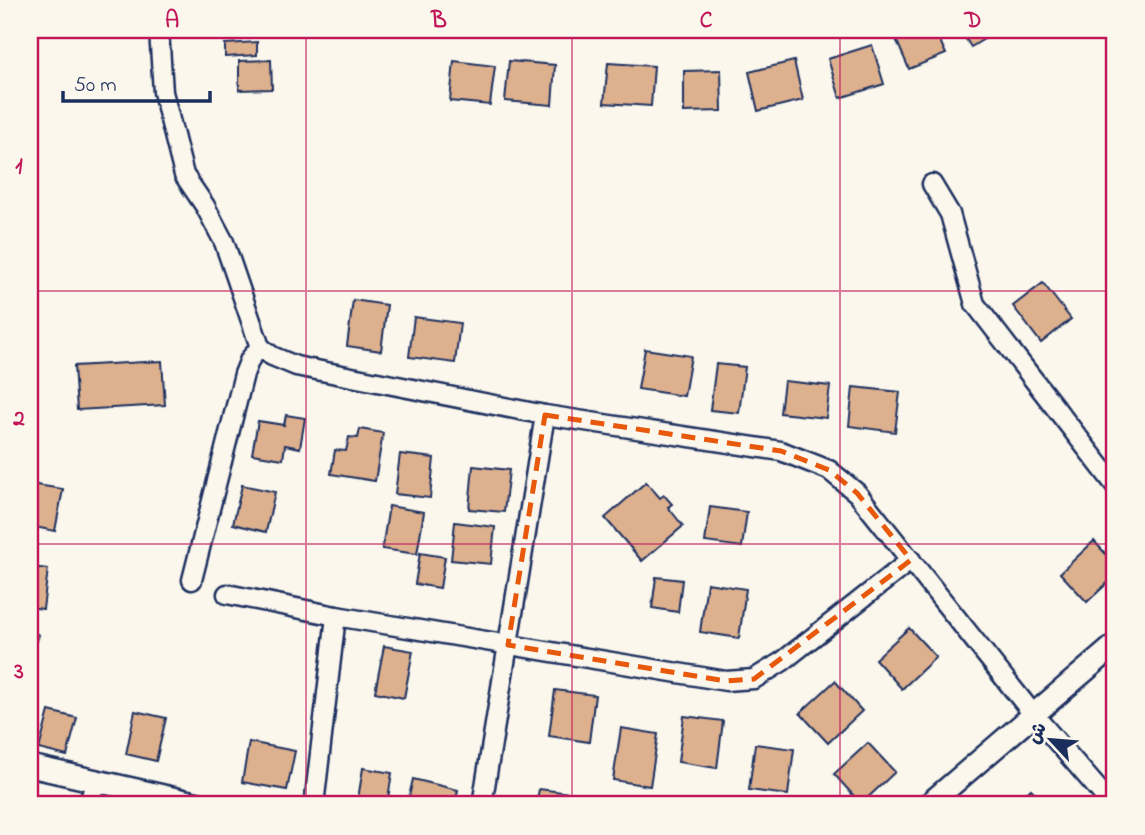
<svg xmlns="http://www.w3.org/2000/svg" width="1145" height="835" font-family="'Indie Flower','Playpen Sans Arabic',sans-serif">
  <rect width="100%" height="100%" fill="#fbf7ec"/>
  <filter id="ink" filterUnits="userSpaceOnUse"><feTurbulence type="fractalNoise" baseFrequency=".0143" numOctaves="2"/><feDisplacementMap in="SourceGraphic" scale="14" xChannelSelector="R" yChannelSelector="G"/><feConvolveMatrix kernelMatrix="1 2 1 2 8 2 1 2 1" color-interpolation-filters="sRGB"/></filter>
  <g filter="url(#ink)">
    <g fill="#ddb08e" stroke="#1b2f5e" stroke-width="2">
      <path d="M892,30H935L946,54L909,69Z"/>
      <path d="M960,30H999L971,47Z"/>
      <path d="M257,42V55L225,57V44Z"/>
      <path d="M872,45L884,84L840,98L828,59Z"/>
      <path d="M271,60L272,89L239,90V61Z"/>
      <path d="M454,61L495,66L490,105L450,101Z"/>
      <path d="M509,61L555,65L552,105L505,101Z"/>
      <path d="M794,61L803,100L758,111L749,72Z"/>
      <path d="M608,63L654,66L651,106L604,103Z"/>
      <path d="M721,70L722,111L684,112V71Z"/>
      <path d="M1043,283L1071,319L1041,343L1013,306Z"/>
      <path d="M353,300L387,305L381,351L347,346Z"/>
      <path d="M414,317L460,323L455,363L409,357Z"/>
      <path d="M645,349L691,356L684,396L638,389Z"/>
      <path d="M162,361L165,405L77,410L74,366Z"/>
      <path d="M716,364L745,367L739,413L710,410Z"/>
      <path d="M784,381L830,386L826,418L780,413Z"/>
      <path d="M853,387L900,392L895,432L849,426Z"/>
      <path d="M286,415L305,418L300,448L285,445L283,459L252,454L258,421L284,425Z"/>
      <path d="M360,429L383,433L375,481L331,474L335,450L346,451L349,437L358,438Z"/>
      <path d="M400,454L434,458L430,498L395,494Z"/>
      <path d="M473,466L509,470L504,512L469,509Z"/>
      <path d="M646,482L660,498L664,495L672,504L668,507L683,526L642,561L605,518Z"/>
      <path d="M30,484L63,489L55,531L30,526Z"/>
      <path d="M242,485L275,492L266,532L233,524Z"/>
      <path d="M389,506L424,512L417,554L382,549Z"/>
      <path d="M710,507L747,512L742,547L705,542Z"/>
      <path d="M455,522L495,527L491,564L451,560Z"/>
      <path d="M1094,541L1115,564V576L1087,602L1060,573Z"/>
      <path d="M420,553L445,557L440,588L415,584Z"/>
      <path d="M30,567L48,569L43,609L30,607Z"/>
      <path d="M656,577L682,580L678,612L652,608Z"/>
      <path d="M707,583L746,589L739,638L700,632Z"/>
      <path d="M909,628L936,657L902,689L875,659Z"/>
      <path d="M30,631L39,635L30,661Z"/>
      <path d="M384,646L413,651L404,698L375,692Z"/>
      <path d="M835,681L862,711L828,743L800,713Z"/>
      <path d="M555,690L595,695L589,742L549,736Z"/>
      <path d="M49,711L77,718L67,756L39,749Z"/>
      <path d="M135,711L166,718L156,761L126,754Z"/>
      <path d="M684,716L723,721L717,768L678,762Z"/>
      <path d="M621,728L658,734L650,786L613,780Z"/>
      <path d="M249,742L295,751L287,790L242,782Z"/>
      <path d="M868,743L895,772L861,804L834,774Z"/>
      <path d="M755,744L794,749L788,795L749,790Z"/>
      <path d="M363,768L392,773L387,805H357Z"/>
      <path d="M413,779L458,790L455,805H407Z"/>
      <path d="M539,789L578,794L577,805H536Z"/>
      <path d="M1031,789L1046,805H1014Z"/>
      <path d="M637,795L655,798L654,805H636Z"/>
    </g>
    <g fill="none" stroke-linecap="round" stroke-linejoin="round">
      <g stroke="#1b2f5e" stroke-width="23">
        <g id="minor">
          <path d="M159,30L163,92L184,175L205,206L224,242L260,347L272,356L296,366L545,415L781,451L829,470L857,493L1033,714L1112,805"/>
          <path d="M932,184L950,214L975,304L1115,485"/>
          <path d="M192,580L244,374L250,359L260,347"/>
          <path d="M227,594L336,616L726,681L754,679L783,661L911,560"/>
          <path d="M88,805L96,781"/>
          <path d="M314,805L336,616"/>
          <path d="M482,805L545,415"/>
        </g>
      </g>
      <g stroke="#1b2f5e" stroke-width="26">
        <g id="tertiary">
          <path d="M30,766L203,805"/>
          <path d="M928,805L1115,645"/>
        </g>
      </g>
      <use href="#minor" stroke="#fbf7ec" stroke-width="18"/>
      <use href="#tertiary" stroke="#fbf7ec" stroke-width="21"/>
    </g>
  </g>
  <path fill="none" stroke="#e8590c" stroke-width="5" stroke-dasharray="14 9" stroke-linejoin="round" d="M545,415L781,451L829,470L857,493L911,560L754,679L726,681L508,645Z"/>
  <path fill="none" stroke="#c2185b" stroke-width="2" stroke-opacity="0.55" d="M306,30V805M572,30V805M840,30V805M30,291H1115M30,544H1115"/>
  <rect width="1145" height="835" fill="none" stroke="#fbf7ec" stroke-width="77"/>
  <g transform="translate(1051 740) rotate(296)" stroke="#fbf7ec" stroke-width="5" paint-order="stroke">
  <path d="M0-5L12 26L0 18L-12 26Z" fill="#1b2f5e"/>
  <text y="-10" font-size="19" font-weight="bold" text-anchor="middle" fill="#1b2f5e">ش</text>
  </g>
  <path d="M63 91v10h147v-10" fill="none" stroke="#1b2f5e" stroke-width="3.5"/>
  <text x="74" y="91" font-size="21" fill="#1b2f5e" stroke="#fbf7ec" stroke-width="5" paint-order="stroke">50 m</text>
  <rect x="38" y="38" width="1068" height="758" fill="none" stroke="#c2185b" stroke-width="2.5"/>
  <g font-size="23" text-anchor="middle" font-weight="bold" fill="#c2185b">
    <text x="172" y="27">A</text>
    <text x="439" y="27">B</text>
    <text x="706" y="27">C</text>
    <text x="973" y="27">D</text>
    <text x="19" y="173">1</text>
    <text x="19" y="425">2</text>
    <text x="19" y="678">3</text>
  </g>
</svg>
